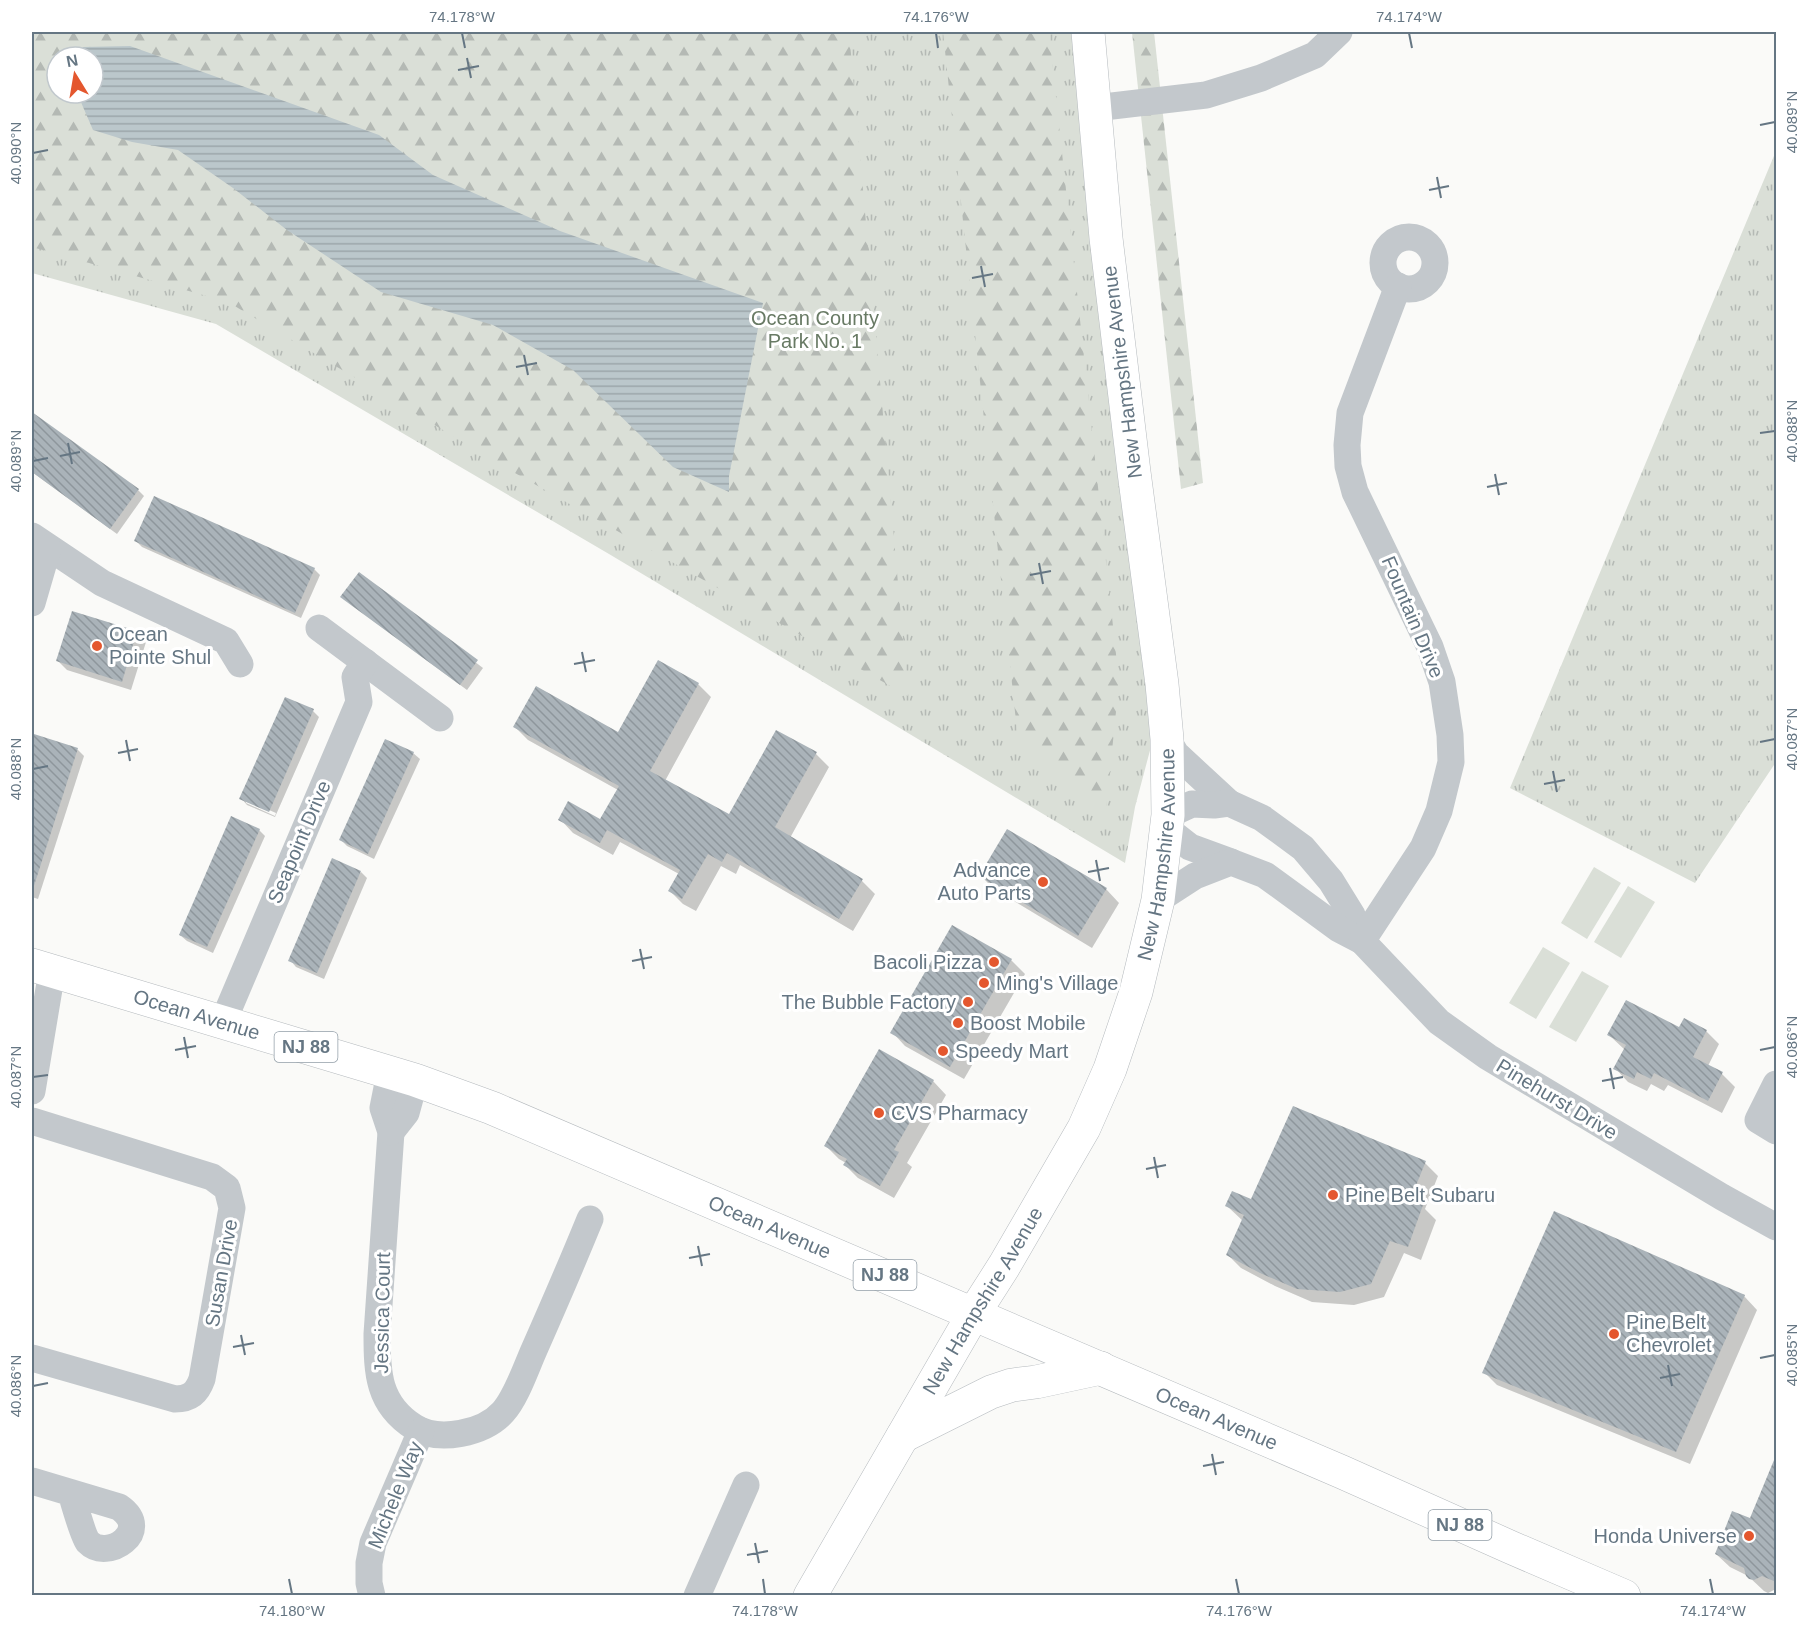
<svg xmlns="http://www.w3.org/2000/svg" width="1808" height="1627" font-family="Helvetica,sans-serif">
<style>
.grass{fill:url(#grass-tufts);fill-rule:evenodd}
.forest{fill:url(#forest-firs);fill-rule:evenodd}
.pitch{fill:#dadfd7}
.water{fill:url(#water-rules)}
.shadow{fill:#0003;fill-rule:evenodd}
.building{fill:url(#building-back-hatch)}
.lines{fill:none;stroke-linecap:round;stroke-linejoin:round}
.major-casing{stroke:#b5babe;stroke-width:34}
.minor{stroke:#c3c8cc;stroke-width:27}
.major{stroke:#fff;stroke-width:33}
.ticks{fill:none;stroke:#657683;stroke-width:2}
.poi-dot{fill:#e4572e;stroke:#fff;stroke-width:2}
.labels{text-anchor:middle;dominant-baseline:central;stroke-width:6;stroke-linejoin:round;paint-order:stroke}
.shield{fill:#fff;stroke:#939fa8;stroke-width:1.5}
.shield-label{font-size:18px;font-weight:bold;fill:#657683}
.park-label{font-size:20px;fill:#687a64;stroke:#fff}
.street-label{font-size:20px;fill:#657683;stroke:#fff}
.poi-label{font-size:20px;fill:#657683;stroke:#fff;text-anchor:start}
.neatline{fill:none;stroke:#657683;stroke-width:2}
.ticks-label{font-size:15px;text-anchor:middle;fill:#657683}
</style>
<defs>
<pattern id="grass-tufts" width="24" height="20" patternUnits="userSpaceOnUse" patternTransform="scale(1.5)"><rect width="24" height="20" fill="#dadfd7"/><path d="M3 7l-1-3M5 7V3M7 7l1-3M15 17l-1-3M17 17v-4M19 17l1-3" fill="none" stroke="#b4b9b4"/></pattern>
<pattern id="forest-firs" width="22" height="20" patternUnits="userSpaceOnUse" patternTransform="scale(1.5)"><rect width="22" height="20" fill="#dadfd7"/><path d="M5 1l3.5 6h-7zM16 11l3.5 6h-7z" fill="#b4b9b4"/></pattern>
<pattern id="water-rules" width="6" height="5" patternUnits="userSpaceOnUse" patternTransform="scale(1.5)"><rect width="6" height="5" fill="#bbc7cb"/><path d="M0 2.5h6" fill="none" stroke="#9ca6aa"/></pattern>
<pattern id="building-back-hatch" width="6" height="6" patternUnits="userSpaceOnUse" patternTransform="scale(1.5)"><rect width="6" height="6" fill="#aab3b9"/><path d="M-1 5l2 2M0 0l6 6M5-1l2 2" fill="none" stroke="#8e969c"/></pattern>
</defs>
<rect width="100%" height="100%" fill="#fafaf8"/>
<!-- grass -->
<g class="grass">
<path d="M 32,32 L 1087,32 L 1153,739 L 1135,807 L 1125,863 L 609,554 L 216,324 L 32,273 ZM 57,57 L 93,57 L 93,93 L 57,93 Z"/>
<polygon points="1776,151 1776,762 1695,883 1510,788"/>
</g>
<!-- forest -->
<g class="forest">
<path d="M 32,32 L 849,32 L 908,696 L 515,473 L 228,302 L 32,247 ZM 57,57 L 93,57 L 93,93 L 57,93 Z"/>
<polygon points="943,32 1049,32 1119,682 1106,810 1018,740"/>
<polygon points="1132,32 1154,32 1203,483 1181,489"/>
</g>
<!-- pitch -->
<g class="pitch">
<polygon points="1594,867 1621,883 1587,939 1561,923"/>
<polygon points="1628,886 1655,902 1621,958 1594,942"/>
<polygon points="1543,947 1570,963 1536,1019 1509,1003"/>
<polygon points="1582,971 1609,986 1576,1042 1549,1027"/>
</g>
<!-- water -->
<polygon class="water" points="130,46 379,135 433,175 560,231 763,303 729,476 729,492 673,467 573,370 493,325 381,292 287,230 233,188 178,150 132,142 93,130 77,93 93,93 93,57 77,57 83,47"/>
<!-- shadow -->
<g class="shadow">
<polygon points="32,414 138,490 144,496 117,534 32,472"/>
<polygon points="136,541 314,569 320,575 301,618 142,547"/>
<polygon points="359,574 483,668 467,690 349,603"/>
<polygon points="73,613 137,633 146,642 131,690 67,670 57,660"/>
<polygon points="698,684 711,697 665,781 729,816 777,732 816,754 829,767 790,838 862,881 875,894 853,931 740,865 736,874 721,866 696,911 683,904 670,891 679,874 620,842 613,855 573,833 560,819 601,821 618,790 528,740 515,727 619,734"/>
<path d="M 313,711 L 319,717 L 275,817 L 247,805 L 241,798 ZM 246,800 L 276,813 L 275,816 L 246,803 Z"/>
<polygon points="35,736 78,750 84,756 38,899 32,897 32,748"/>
<polygon points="413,753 420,759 374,859 347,846 341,840"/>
<polygon points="259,830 265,836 213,953 187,941 180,935"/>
<polygon points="361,872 367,878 324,979 296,967 290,960"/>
<polygon points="981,876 1106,889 1119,903 1092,948 994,889"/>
<polygon points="953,927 1011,960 1025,974 964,1079 905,1046 892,1032"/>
<polygon points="1679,1029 1706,1031 1719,1044 1708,1066 1722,1074 1735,1087 1722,1113 1668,1085 1664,1091 1651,1084 1647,1091 1628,1082 1615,1068 1625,1050 1609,1035"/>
<polygon points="880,1051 933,1081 946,1095 907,1163 912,1167 894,1198 858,1178 845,1165 846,1163 839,1159 826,1146"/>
<polygon points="1425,1163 1438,1176 1425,1209 1436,1220 1421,1260 1404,1253 1384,1297 1354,1305 1312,1302 1275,1286 1241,1268 1228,1255 1243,1221 1227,1206"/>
<polygon points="1744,1296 1757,1310 1690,1464 1497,1385 1484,1372"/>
<polygon points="1775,1462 1776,1462 1776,1589 1768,1593 1764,1591 1748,1576 1730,1567 1716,1554 1751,1520"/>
</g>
<!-- building -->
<g class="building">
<polygon points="32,412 139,489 110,529 32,472"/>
<polygon points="154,496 315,568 295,613 134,541"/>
<polygon points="359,572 478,660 460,685 340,597"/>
<polygon points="72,611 137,631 122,682 56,661"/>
<polygon points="658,660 699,683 650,771 729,814 776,730 817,752 775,827 863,879 839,919 727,853 722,862 708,854 682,899 668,891 680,870 607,830 600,843 558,820 568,801 600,819 619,786 513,727 536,686 618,732"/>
<polygon points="285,697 314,709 269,812 239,799"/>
<polygon points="34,734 78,748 32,892 32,743"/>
<polygon points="385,739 414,752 368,854 339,840"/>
<polygon points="231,816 260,829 207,947 179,935"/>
<polygon points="1007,829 1107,888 1078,936 979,876"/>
<polygon points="332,858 361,871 317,973 288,961"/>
<polygon points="952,925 1012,959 950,1067 890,1033"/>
<polygon points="1626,1000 1679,1027 1684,1018 1707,1030 1693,1057 1723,1072 1708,1101 1654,1073 1651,1079 1637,1072 1634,1079 1613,1069 1626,1045 1607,1035"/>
<polygon points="879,1049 934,1080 894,1150 899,1152 880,1186 843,1165 847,1159 824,1146"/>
<polygon points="1293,1106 1426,1161 1410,1200 1423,1205 1408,1247 1390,1241 1371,1284 1340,1292 1297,1289 1260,1273 1226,1255 1244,1215 1225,1206 1232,1191 1251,1199"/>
<polygon points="1554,1211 1745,1295 1676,1452 1482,1373"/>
<polygon points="1774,1460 1776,1461 1776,1582 1762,1576 1754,1580 1749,1579 1746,1576 1744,1568 1715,1554 1732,1511 1750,1518"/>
</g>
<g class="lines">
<defs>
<g id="major">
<path id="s1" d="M 32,965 L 415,1080 L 492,1108 L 1342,1472 L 1510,1547 L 1624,1596"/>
<polyline points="903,1436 991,1392 1012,1385 1036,1382 1101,1368"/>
<path id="s2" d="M 810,1596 L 974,1313 L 1004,1266 L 1084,1128 L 1110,1069 L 1136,992 L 1158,900 L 1168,815 L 1167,739 L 1162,684 L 1134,472 L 1106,238 L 1088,32"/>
</g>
</defs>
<!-- major casing -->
<use href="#major" class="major-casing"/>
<!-- minor -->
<g class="minor">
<polyline points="1095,108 1206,95 1261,78 1315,55 1339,32"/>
<circle cx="1409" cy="263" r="26"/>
<polyline points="32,536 102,583 226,641 240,664"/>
<polyline points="32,603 48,548"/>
<polyline points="319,628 440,718"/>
<polyline points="1167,739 1176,754 1229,803"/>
<polyline points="1168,815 1192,804 1214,805 1229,803 1262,818 1303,848 1331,881 1352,915 1362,941"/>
<polyline points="1167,829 1190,847 1231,862"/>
<polyline points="1158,900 1195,876 1231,862 1265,875 1339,929 1362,941 1439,1022 1488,1057 1722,1197 1776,1227"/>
<polyline points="1362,941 1423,848 1439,811 1451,762 1450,735 1442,682 1430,647 1355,492 1348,466 1347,445 1350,413 1398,286"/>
<polyline points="223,1022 359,702 355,677 365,662"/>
<path d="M 390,1073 L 383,1108 L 391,1132 L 377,1334 C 377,1373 378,1404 414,1427 C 439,1443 484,1433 503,1412 C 516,1398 526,1368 534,1350 C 553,1307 572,1263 590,1219"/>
<polyline points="1776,1084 1758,1120 1776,1131"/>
<polyline points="32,1091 52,971"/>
<path d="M 32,1121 L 212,1177 L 227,1188 L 232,1208 L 202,1379 C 197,1393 190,1399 175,1399 L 32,1358"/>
<polyline points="391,1132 406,1113 415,1080"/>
<path d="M 32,1481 L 119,1507 C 154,1531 107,1562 88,1542 C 83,1536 74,1503 71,1493"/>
<polyline points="372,1596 369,1583 369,1563 373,1543 421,1431"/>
<polyline points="697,1596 746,1485"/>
</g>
<!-- major -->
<use href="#major" class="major"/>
</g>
<!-- ticks -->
<path class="ticks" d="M 462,33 L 465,48M 936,33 L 938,48M 1409,33 L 1412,48M 467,58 L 471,78M 458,70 L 479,66M 1760,125 L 1775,122M 33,153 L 48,150M 1437,177 L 1441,198M 1429,190 L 1449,186M 981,266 L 985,287M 972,278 L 993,274M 524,355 L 528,375M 516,367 L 537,363M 1760,433 L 1775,431M 68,443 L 72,464M 60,456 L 80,452M 33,461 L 48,458M 1495,474 L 1499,495M 1487,487 L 1507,483M 1039,563 L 1043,584M 1030,575 L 1051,571M 582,652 L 586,672M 574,664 L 595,660M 126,740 L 130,761M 1760,742 L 1775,739M 118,753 L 138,749M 33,769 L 48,766M 1553,771 L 1557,792M 1544,784 L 1565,780M 1096,860 L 1100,881M 1088,872 L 1109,868M 640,949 L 644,969M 632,961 L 652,957M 184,1037 L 188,1058M 175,1050 L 196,1046M 1760,1050 L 1775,1047M 1610,1068 L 1614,1089M 33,1077 L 48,1075M 1602,1081 L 1623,1077M 1154,1157 L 1158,1178M 1146,1169 L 1166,1165M 698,1246 L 702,1266M 689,1258 L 710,1254M 241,1335 L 245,1355M 233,1347 L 254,1343M 1760,1358 L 1775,1355M 1668,1365 L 1672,1386M 1660,1378 L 1680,1374M 33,1386 L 48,1383M 1212,1454 L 1216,1475M 1203,1466 L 1224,1462M 755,1543 L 759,1563M 747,1555 L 768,1551M 289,1579 L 292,1594M 763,1579 L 765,1594M 1236,1579 L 1239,1594M 1710,1579 L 1713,1594"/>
<!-- markers -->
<g class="poi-dot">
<circle cx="97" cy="646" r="6"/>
<circle cx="1043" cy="882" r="6"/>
<circle cx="994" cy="962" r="6"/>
<circle cx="984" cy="983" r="6"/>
<circle cx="968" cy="1002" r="6"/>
<circle cx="958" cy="1023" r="6"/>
<circle cx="943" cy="1051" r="6"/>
<circle cx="879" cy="1113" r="6"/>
<circle cx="1333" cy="1195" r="6"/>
<circle cx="1614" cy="1334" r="6"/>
<circle cx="1749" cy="1536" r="6"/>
</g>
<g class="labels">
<!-- shield labels -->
<g class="shield">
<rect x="274.5" y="1032" width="63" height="30" rx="4.5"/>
<rect x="853.5" y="1260" width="63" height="30" rx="4.5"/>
<rect x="1428.5" y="1510" width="63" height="30" rx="4.5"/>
</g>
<g class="shield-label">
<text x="306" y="1047">NJ 88</text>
<text x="885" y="1275">NJ 88</text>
<text x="1460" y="1525">NJ 88</text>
</g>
<!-- park labels -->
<g class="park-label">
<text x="815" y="318">Ocean County<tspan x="815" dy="23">Park No. 1</tspan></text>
</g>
<!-- street labels -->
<g class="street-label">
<text transform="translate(1122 372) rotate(-97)">New Hampshire Avenue</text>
<text transform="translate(1413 617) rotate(67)">Fountain Drive</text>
<text transform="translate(299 842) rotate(-67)">Seapoint Drive</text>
<text stroke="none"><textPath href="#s2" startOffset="828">New Hampshire Avenue</textPath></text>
<text stroke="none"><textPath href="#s1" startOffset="172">Ocean Avenue</textPath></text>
<text transform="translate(1557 1099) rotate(31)">Pinehurst Drive</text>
<text stroke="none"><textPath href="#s1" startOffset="784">Ocean Avenue</textPath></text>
<text transform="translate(221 1273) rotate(-80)">Susan Drive</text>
<text stroke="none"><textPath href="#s2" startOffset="342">New Hampshire Avenue</textPath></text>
<text transform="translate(382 1313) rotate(-89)">Jessica Court</text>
<text stroke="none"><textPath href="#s1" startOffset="1270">Ocean Avenue</textPath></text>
<text transform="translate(395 1495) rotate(-68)">Michele Way</text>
</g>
<!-- poi labels -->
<g class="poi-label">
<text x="109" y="634">Ocean<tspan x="109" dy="23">Pointe Shul</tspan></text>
<text x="1031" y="870" text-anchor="end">Advance<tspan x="1031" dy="23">Auto Parts</tspan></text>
<text x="982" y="962" text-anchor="end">Bacoli Pizza</text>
<text x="996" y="983">Ming's Village</text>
<text x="956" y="1002" text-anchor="end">The Bubble Factory</text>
<text x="970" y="1023">Boost Mobile</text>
<text x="955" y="1051">Speedy Mart</text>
<text x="891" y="1113">CVS Pharmacy</text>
<text x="1345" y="1195">Pine Belt Subaru</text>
<text x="1626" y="1322">Pine Belt<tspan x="1626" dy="23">Chevrolet</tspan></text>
<text x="1737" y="1536" text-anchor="end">Honda Universe</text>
</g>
</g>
<!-- border -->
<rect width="1808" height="1627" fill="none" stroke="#ffffff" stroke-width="66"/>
<!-- north arrow -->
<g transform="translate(75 75) rotate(349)"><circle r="28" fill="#ffffff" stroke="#c1c8cd" stroke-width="1.5"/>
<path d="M0-4.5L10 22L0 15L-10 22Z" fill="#e4572e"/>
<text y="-9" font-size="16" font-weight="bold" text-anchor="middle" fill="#657683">N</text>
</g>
<rect x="33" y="33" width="1742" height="1561" class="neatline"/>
<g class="ticks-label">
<text x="462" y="22">74.178°W</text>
<text x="936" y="22">74.176°W</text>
<text x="1409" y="22">74.174°W</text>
<text transform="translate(1792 122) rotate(-90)" y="5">40.089°N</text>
<text transform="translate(16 153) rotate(-90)" y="5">40.090°N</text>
<text transform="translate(1792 431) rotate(-90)" y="5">40.088°N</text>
<text transform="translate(16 461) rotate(-90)" y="5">40.089°N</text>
<text transform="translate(1792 739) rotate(-90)" y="5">40.087°N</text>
<text transform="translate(16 769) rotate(-90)" y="5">40.088°N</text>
<text transform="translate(1792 1047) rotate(-90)" y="5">40.086°N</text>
<text transform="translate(16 1077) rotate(-90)" y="5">40.087°N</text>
<text transform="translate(1792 1355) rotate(-90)" y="5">40.085°N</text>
<text transform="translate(16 1386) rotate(-90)" y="5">40.086°N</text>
<text x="292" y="1616">74.180°W</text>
<text x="765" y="1616">74.178°W</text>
<text x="1239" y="1616">74.176°W</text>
<text x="1713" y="1616">74.174°W</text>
</g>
</svg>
